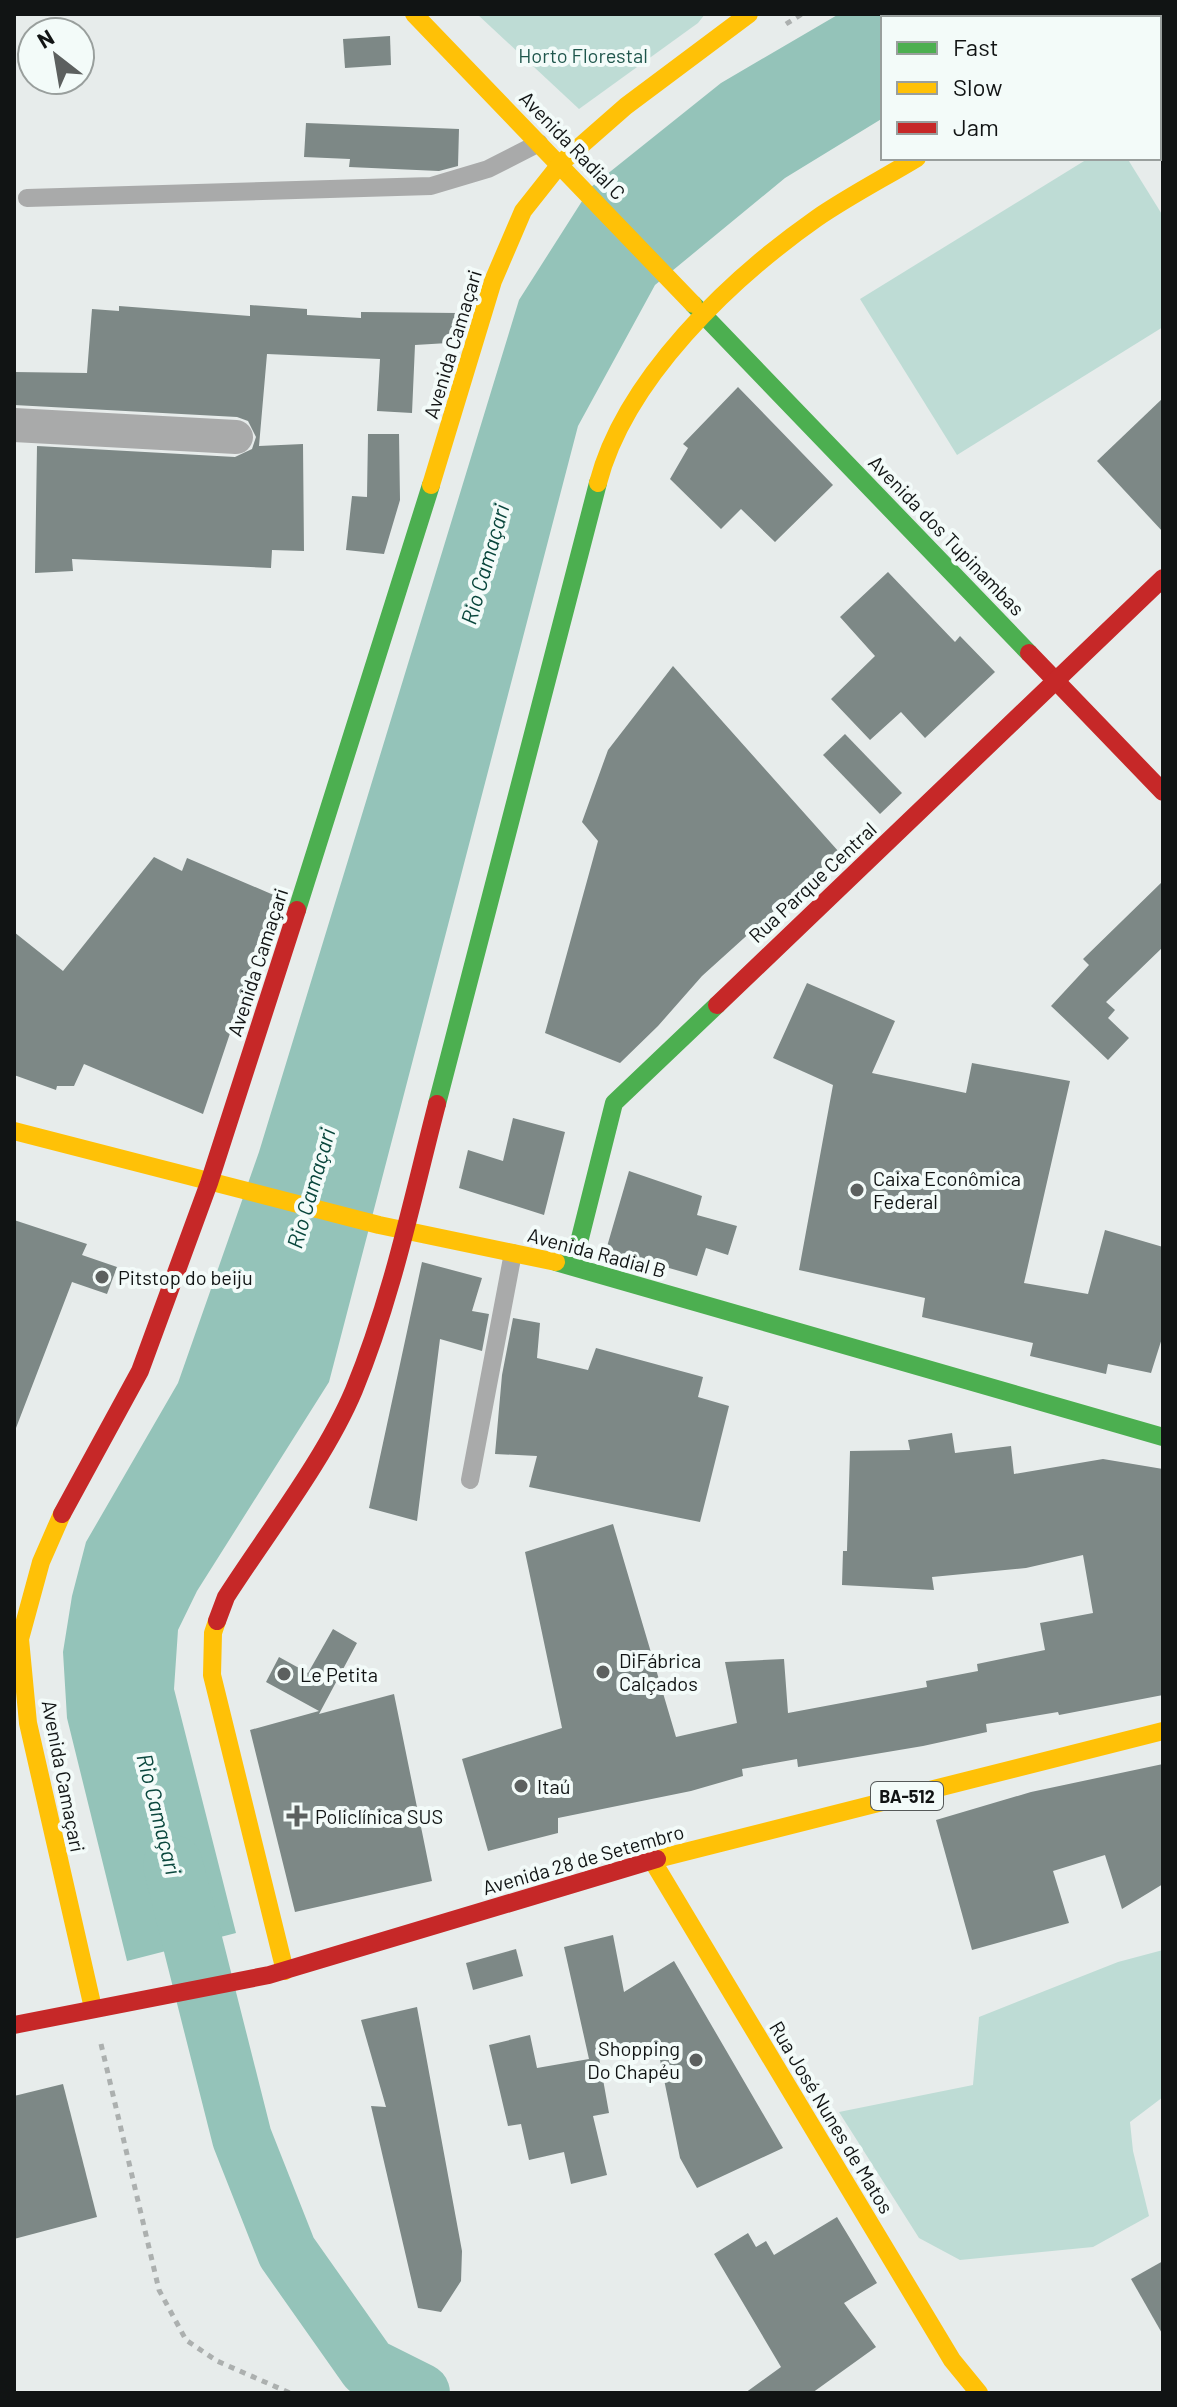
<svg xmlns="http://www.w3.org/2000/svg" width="1177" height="2407" font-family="Barlow,sans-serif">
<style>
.green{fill:#bedcd5}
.water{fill:#94c3b9}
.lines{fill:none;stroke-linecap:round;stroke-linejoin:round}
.river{stroke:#94c3b9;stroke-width:60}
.building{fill:#7d8886}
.path{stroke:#acb0af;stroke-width:5;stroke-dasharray:6 6;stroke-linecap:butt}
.lane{stroke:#a9aaaa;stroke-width:18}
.street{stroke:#a9aaaa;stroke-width:34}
.fast{stroke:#4caf50;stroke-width:18}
.slow{stroke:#ffc107;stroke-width:18}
.jam{stroke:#c62828;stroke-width:18}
.poi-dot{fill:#5c605f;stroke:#f3fbf9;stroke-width:3}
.labels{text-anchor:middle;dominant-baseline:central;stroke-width:8;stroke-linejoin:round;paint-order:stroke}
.shield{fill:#f3fbf9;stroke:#555959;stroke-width:2}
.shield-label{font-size:18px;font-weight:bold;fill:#111414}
.park-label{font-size:20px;fill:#1f564c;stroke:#f3fbf9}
.street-label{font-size:20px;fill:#111414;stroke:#f3fbf9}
.poi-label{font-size:20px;fill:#111414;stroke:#f3fbf9;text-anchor:start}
.water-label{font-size:22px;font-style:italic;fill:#09463c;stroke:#f3fbf9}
</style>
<rect width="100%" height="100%" fill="#e7eceb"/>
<!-- green -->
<g class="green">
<polygon points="477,14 705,14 698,23 579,109"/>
<polygon points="1089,158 1127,158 1163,216 1163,327 957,455 860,299"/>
<polygon points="1163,1950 1163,2097 1130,2122 1133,2151 1149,2216 1093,2247 960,2260 919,2238 839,2112 973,2085 979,2017 1118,1962"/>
</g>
<!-- water -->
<polygon class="water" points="839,14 1130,14 1120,18 883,18 883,118 785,178 655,285 578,426 329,1382 197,1591 178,1630 174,1689 236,1933 127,1961 67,1718 63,1652 72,1596 86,1542 178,1383 259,1152 519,300 591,187 721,83"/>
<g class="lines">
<!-- river -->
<polyline class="river" points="173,1865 242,2138 287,2252 368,2367 420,2393"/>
</g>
<!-- building -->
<g class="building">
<polygon points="390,36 391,65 345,68 343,39"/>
<polygon points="306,123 459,129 458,166 439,171 349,167 350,159 304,157"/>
<polygon points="250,305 307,309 307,315 361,318 361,312 457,313 448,343 415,345 412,413 377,411 380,359 267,354 259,446 303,444 304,551 272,550 271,568 72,559 73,571 35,573 37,446 235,457 252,449 256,437 248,421 237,417 14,405 14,372 87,373 92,309 119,311 119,306 250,316"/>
<polygon points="738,387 833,485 775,542 741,509 721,529 670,479 688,448 683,444"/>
<polygon points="1163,398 1163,532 1097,461"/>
<polygon points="368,434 399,434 400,500 384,554 346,550 352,496 367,497"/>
<polygon points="888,572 955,642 960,636 995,672 925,738 901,712 870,740 831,699 875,656 840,617"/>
<polygon points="673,666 839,852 702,976 658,1026 620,1063 545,1033 598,841 582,822 608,750"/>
<polygon points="845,734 902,793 880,814 823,755"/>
<polygon points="154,857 182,871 187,858 276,896 203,1114 84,1064 74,1086 57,1086 56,1090 14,1075 14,932 63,971"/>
<polygon points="1163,881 1163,947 1106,1002 1115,1010 1108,1018 1129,1038 1108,1060 1051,1006 1089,965 1083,959"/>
<polygon points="807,983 895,1021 872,1073 966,1093 972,1063 1070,1081 1024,1283 1088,1294 1105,1230 1163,1247 1163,1335 1151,1373 1108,1364 1106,1374 1030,1356 1033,1343 922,1317 925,1298 799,1270 833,1085 773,1058"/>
<polygon points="513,1118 565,1132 544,1215 459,1188 468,1150 503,1161"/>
<polygon points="629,1171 702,1196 697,1215 737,1226 728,1255 706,1248 697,1276 606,1250"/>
<polygon points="14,1220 87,1244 82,1255 117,1267 107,1294 72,1282 16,1428"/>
<polygon points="422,1262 482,1278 472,1311 489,1314 482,1351 440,1339 417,1521 369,1508"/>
<polygon points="513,1318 540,1323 537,1358 588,1370 596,1348 703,1377 698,1397 729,1406 700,1522 529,1487 537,1456 495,1454 502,1375"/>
<polygon points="952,1433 955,1453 1011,1446 1014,1474 1103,1459 1163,1469 1163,1695 1059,1715 1058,1712 986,1724 987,1732 923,1746 798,1767 797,1759 742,1769 743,1776 691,1791 558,1818 558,1833 488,1851 462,1759 562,1728 525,1552 613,1524 676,1737 737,1723 725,1662 784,1659 788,1713 927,1687 926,1681 978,1671 977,1664 1045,1650 1040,1623 1093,1613 1083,1555 1026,1568 932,1577 934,1590 842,1585 843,1551 847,1551 850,1451 910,1450 908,1440"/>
<polygon points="333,1629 357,1643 319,1714 394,1694 432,1881 295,1912 250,1730 319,1711 266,1682 279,1657 308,1673"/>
<polygon points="1163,1764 1163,1884 1122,1909 1105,1855 1053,1871 1069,1923 972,1950 936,1820 1031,1792"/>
<polygon points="613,1935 624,1992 674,1961 783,2148 697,2188 680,2158 657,2045 599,2057 609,2113 593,2116 607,2175 571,2184 564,2152 529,2160 521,2124 508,2126 489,2045 530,2035 537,2068 589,2059 564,1947"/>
<polygon points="516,1949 523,1976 473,1990 466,1963"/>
<polygon points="417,2007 462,2251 461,2281 441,2312 418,2308 371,2106 386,2107 361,2020"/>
<polygon points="63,2084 97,2217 14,2239 14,2096"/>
<polygon points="837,2217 877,2283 844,2303 876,2347 812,2393 745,2393 781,2367 714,2254 748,2233 756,2247 766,2241 774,2255"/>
<polygon points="1163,2261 1163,2335 1131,2279"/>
</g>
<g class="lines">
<!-- path -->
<g class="path">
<polyline points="786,24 802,14"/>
<polyline points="101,2044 159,2290 186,2340 217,2361 290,2393"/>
</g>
<!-- lane -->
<g class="lane">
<polyline points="27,198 431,186 488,169 539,143"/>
<polyline points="470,1480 513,1253"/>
</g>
<!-- street -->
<polyline class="street" points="14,425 236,437"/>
<!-- fast -->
<g class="fast">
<polyline points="1159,53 1163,52"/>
<polyline points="693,304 1029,653"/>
<polyline points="297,910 431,485"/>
<polyline points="437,1104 598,483"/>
<polyline points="556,1262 1163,1437"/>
<polyline points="573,1266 614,1103 717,1005"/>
</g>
<!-- slow -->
<g class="slow">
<polyline points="414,14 693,304"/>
<path d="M 598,483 C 625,379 730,279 817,218 C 849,196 884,178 917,158"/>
<polyline points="431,485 493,281 523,211 561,163 626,106 749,14"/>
<polyline points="14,1131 379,1225 556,1262"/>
<polyline points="62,1514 41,1562 20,1639 28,1723 93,2008"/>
<polyline points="217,1621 213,1633 212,1675 285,1971"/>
<polyline points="657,1859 1163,1731"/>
<polyline points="652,1860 952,2360 979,2393"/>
</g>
<!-- jam -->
<g class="jam">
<polyline points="1029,653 1163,792"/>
<polyline points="717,1005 1163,578"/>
<polyline points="62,1514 140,1371 209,1183 297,910"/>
<path d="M 217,1621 L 226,1597 C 267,1533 325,1459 354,1390 C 392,1298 412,1200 437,1104"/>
<polyline points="14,2025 269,1975 657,1859"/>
</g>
</g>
<!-- markers -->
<g class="poi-dot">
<circle cx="857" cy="1190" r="8"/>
<circle cx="102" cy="1277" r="8"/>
<circle cx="603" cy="1672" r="8"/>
<circle cx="284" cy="1674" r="8"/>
<circle cx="521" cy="1786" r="8"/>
<path d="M293 1804h8v8h8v8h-8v8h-8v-8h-8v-8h8z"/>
<circle cx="696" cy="2060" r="8"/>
</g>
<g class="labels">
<!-- shield labels -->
<rect class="shield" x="871" y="1782" width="72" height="28" rx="6"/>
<g class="shield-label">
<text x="907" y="1796">BA-512</text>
</g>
<!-- park labels -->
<g class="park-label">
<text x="583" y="55">Horto Florestal</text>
</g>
<!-- street labels -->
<g class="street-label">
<text transform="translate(573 145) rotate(46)">Avenida Radial C</text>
<text transform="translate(452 344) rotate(-73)">Avenida Camaçari</text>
<text transform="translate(947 535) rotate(46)">Avenida dos Tupinambas</text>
<text transform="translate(812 882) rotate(-43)">Rua Parque Central</text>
<text transform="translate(257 962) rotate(-72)">Avenida Camaçari</text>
<text transform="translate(597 1252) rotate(15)">Avenida Radial B</text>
<text transform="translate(64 1776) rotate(79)">Avenida Camaçari</text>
<text transform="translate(583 1859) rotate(-16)">Avenida 28 de Setembro</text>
<text transform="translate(832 2117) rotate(59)">Rua José Nunes de Matos</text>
</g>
<!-- poi labels -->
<g class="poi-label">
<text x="873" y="1178">Caixa Econômica<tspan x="873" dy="23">Federal</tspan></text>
<text x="118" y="1277">Pitstop do beiju</text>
<text x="619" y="1660">DiFábrica<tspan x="619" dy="23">Calçados</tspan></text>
<text x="300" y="1674">Le Petita</text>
<text x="537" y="1786">Itaú</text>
<text x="315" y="1816">Policlínica SUS</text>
<text x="680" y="2048" text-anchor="end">Shopping<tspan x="680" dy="23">Do Chapéu</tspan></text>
</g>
<!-- water labels -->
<g class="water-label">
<text transform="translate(484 564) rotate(-74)">Rio Camaçari</text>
<text transform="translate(310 1188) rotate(-74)">Rio Camaçari</text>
<text transform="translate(160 1814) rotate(76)">Rio Camaçari</text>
</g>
</g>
<!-- border -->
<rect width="1177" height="2407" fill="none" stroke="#111414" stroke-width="32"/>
<!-- legend -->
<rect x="881" y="16" width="280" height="144" fill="#f3fbf9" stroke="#999f9d" stroke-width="2"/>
<rect x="897" y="42" width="40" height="12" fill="#4caf50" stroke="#999f9d" stroke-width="2"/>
<text x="953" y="56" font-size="24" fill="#111414">Fast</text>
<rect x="897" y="82" width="40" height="12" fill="#ffc107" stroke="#999f9d" stroke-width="2"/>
<text x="953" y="96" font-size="24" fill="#111414">Slow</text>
<rect x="897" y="122" width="40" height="12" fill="#c62828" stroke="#999f9d" stroke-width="2"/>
<text x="953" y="136" font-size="24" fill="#111414">Jam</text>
<!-- north arrow -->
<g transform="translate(56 56) rotate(329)"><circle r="38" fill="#f3fbf9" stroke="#999f9d" stroke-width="2"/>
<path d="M0-6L14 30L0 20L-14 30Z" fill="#5c605f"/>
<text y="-12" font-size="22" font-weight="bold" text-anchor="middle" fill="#111414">N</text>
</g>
</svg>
